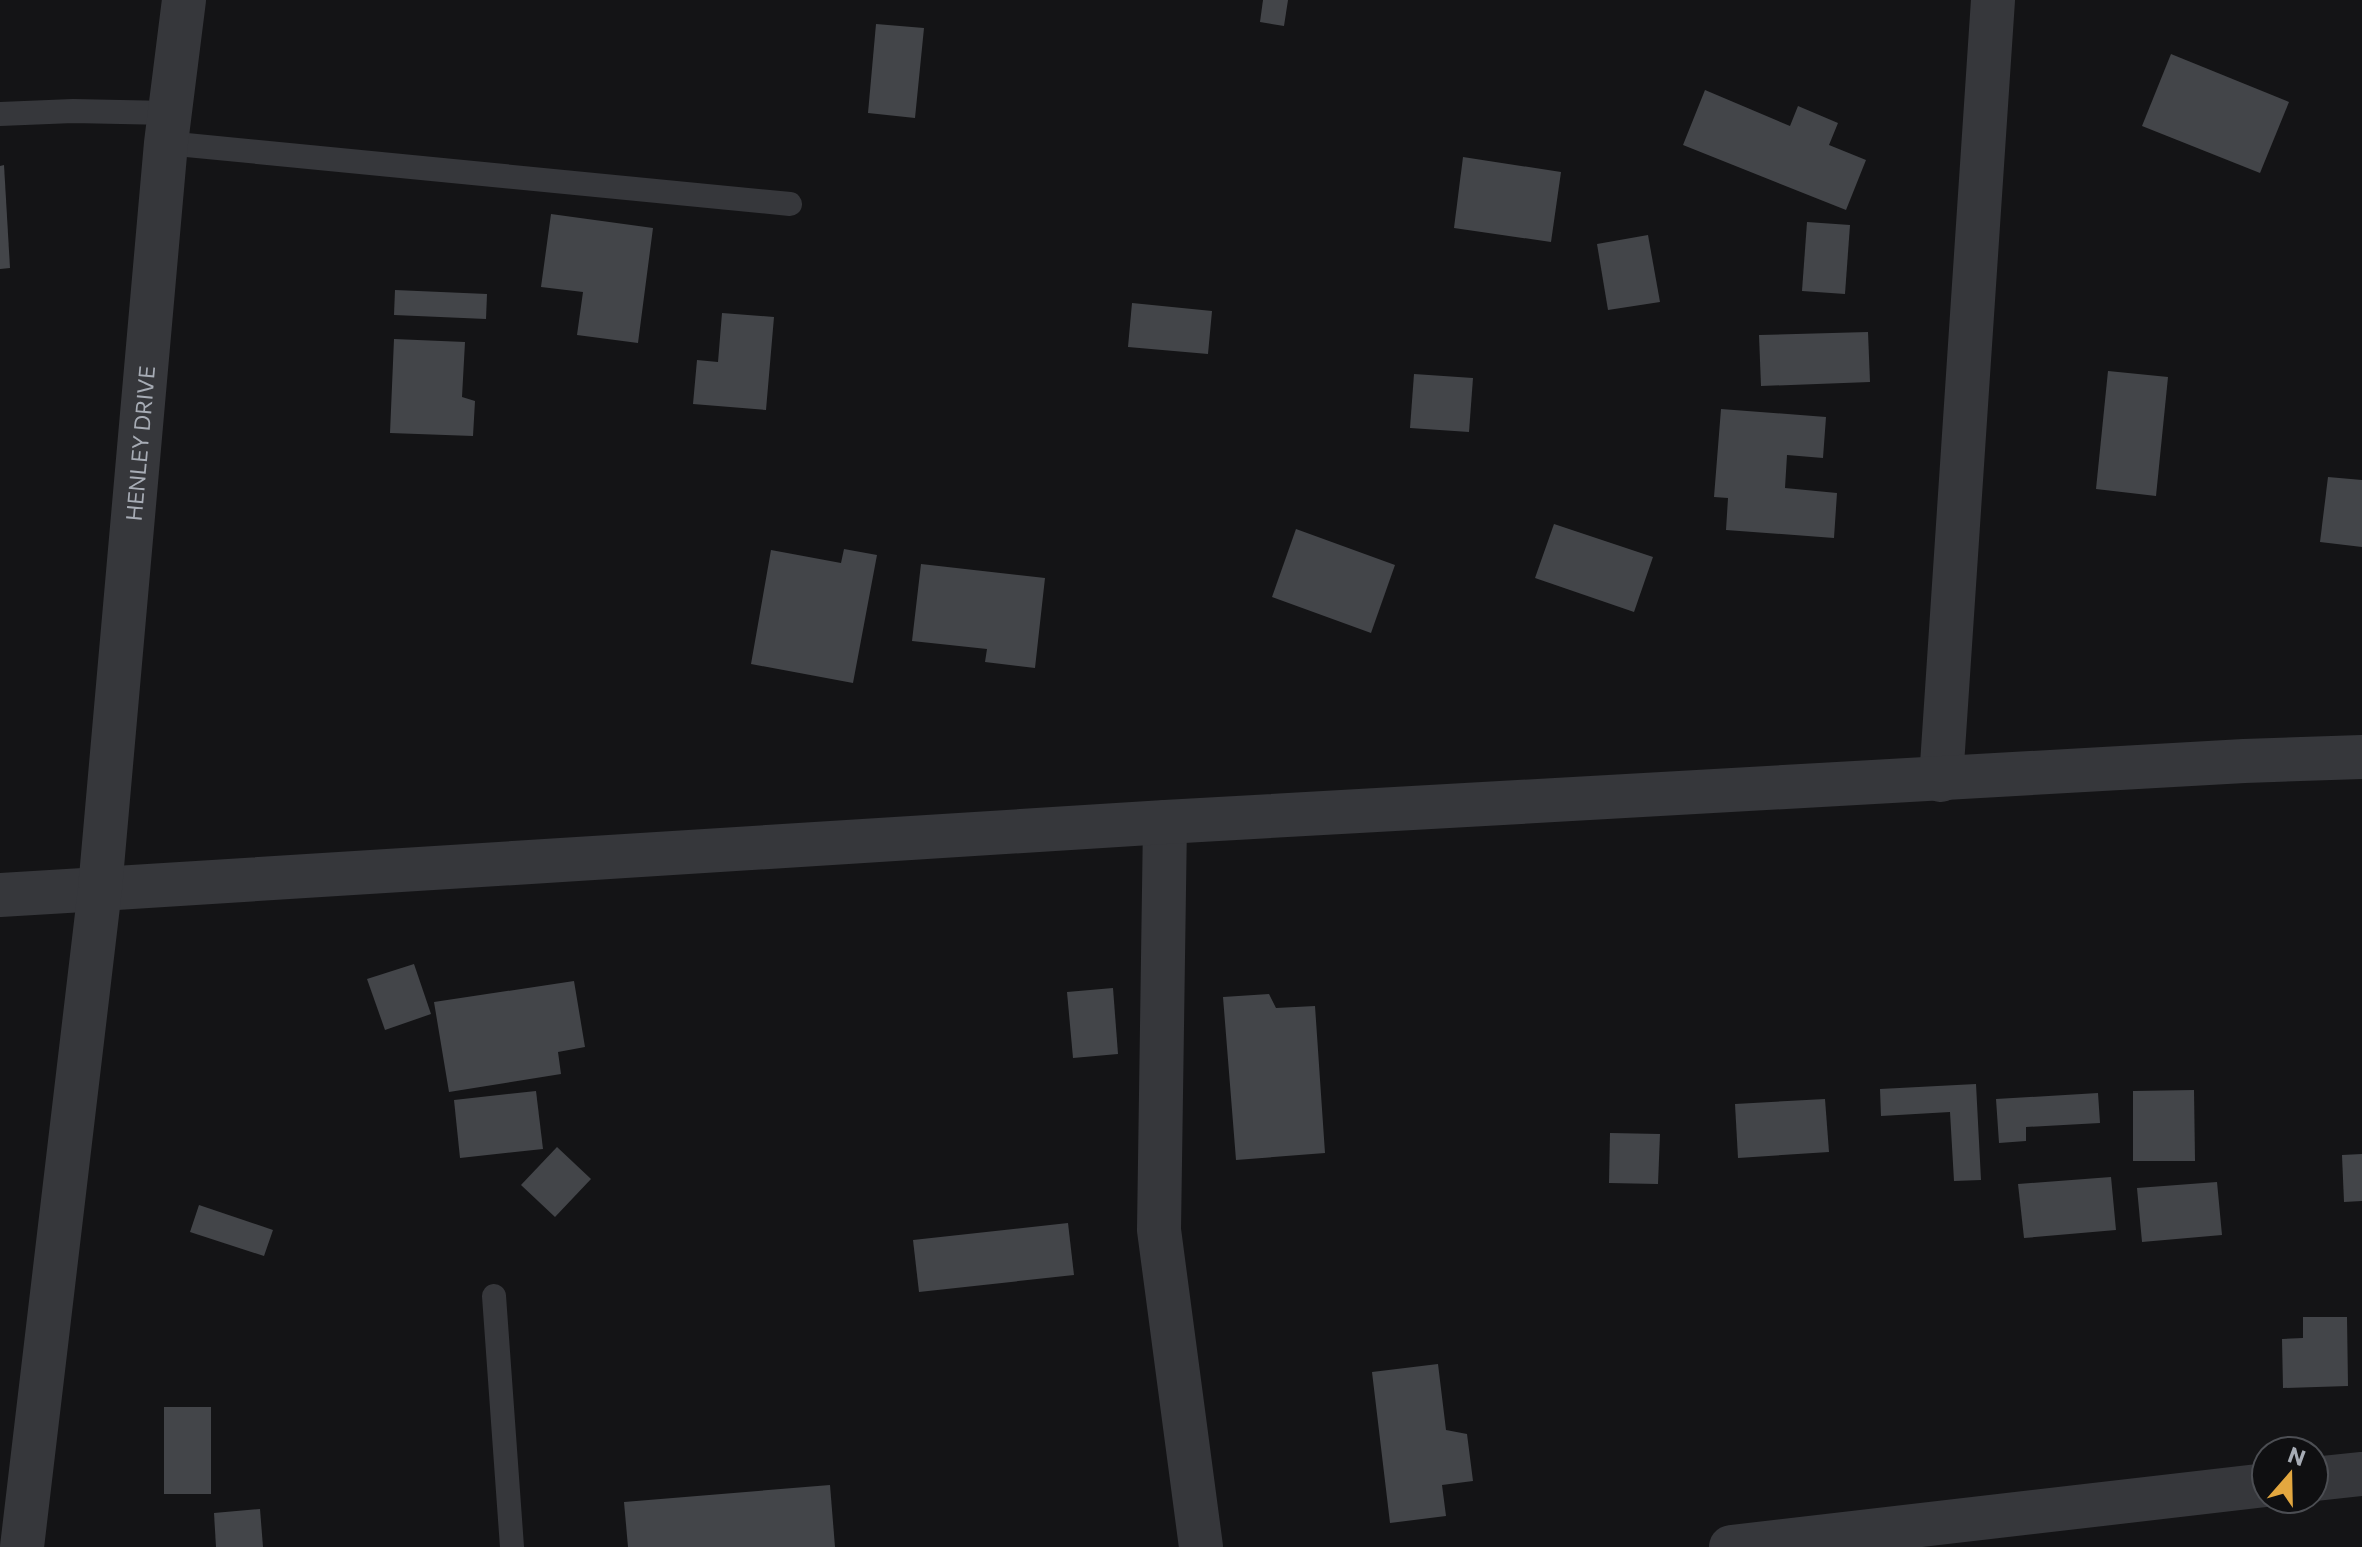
<svg xmlns="http://www.w3.org/2000/svg" width="2362" height="1547" font-family="Commissioner,sans-serif">
<style>
.building{fill:#434549}
.lines{fill:none;stroke-linecap:round;stroke-linejoin:round}
.service{stroke:#36373b;stroke-width:24}
.minor{stroke:#36373b;stroke-width:44}
.tertiary{stroke:#36373b;stroke-width:44}
.labels{text-anchor:middle;dominant-baseline:central;stroke-width:8;stroke-linejoin:round;paint-order:stroke}
.street-label{font-size:22px;fill:#a7acb5;stroke:#0f0f11}
</style>
<rect width="100%" height="100%" fill="#141416"/>
<!-- building -->
<g class="building">
<polygon points="1263,0 1288,0 1284,26 1260,22"/>
<polygon points="876,24 924,28 915,118 868,113"/>
<polygon points="2171,54 2289,102 2260,173 2142,126"/>
<polygon points="1705,90 1790,126 1798,106 1838,123 1829,145 1866,160 1846,210 1683,145"/>
<polygon points="1463,157 1561,172 1551,242 1454,228"/>
<polygon points="4,165 10,268 0,269 0,166"/>
<polygon points="551,214 653,228 638,343 577,335 583,292 541,287"/>
<polygon points="1807,222 1850,225 1845,294 1802,291"/>
<polygon points="1648,235 1660,302 1608,310 1597,244"/>
<polygon points="395,290 487,294 486,319 394,315"/>
<polygon points="1132,303 1212,311 1208,354 1128,347"/>
<polygon points="722,313 774,317 766,410 693,404 697,360 718,362"/>
<polygon points="1868,332 1870,382 1761,386 1759,335"/>
<polygon points="394,339 465,342 462,397 475,401 473,436 390,433"/>
<polygon points="2108,371 2168,377 2156,496 2096,489"/>
<polygon points="1414,374 1473,378 1469,432 1410,428"/>
<polygon points="1721,409 1826,417 1823,458 1787,455 1785,488 1837,493 1834,538 1726,530 1728,498 1714,497"/>
<polygon points="2328,477 2362,480 2362,547 2320,542"/>
<polygon points="1554,524 1653,557 1634,612 1535,578"/>
<polygon points="1296,529 1395,565 1371,633 1272,597"/>
<polygon points="844,549 877,555 853,683 751,664 771,550 841,563"/>
<polygon points="921,564 1045,578 1035,668 985,662 987,649 912,641"/>
<polygon points="414,964 431,1014 385,1030 367,979"/>
<polygon points="574,981 585,1047 558,1052 561,1074 449,1092 434,1002"/>
<polygon points="1113,988 1118,1054 1073,1058 1067,992"/>
<polygon points="1269,994 1276,1008 1315,1006 1325,1153 1236,1160 1223,997"/>
<polygon points="1976,1084 1981,1180 1954,1181 1950,1112 1881,1116 1880,1089"/>
<polygon points="2194,1090 2195,1161 2133,1161 2133,1091"/>
<polygon points="536,1091 543,1149 460,1158 454,1100"/>
<polygon points="2098,1093 2100,1123 2026,1127 2026,1141 1999,1143 1996,1099"/>
<polygon points="1825,1099 1829,1152 1738,1158 1735,1104"/>
<polygon points="1610,1133 1660,1134 1658,1184 1609,1183"/>
<polygon points="557,1147 591,1179 555,1217 521,1185"/>
<polygon points="2362,1154 2362,1201 2344,1202 2342,1155"/>
<polygon points="2111,1177 2116,1230 2024,1238 2018,1184"/>
<polygon points="2217,1182 2222,1235 2142,1242 2137,1188"/>
<polygon points="199,1205 273,1230 264,1256 190,1232"/>
<polygon points="1068,1223 1074,1275 919,1292 913,1240"/>
<polygon points="2303,1317 2347,1317 2348,1386 2283,1388 2282,1339 2303,1338"/>
<polygon points="1438,1364 1446,1430 1467,1434 1473,1481 1442,1485 1446,1516 1390,1523 1372,1372"/>
<rect x="164" y="1407" width="47" height="87"/>
<polygon points="830,1485 835,1547 628,1547 624,1502"/>
<polygon points="260,1509 263,1547 216,1547 214,1513"/>
</g>
<g class="lines">
<!-- service -->
<g class="service">
<polyline points="0,114 73,111 169,113"/>
<polyline points="166,143 790,204"/>
<polyline points="494,1296 512,1547"/>
</g>
<!-- minor -->
<g class="minor">
<polyline points="1941,780 1993,0"/>
<polyline points="1165,822 1159,1230 1201,1547"/>
<polyline points="0,895 100,889"/>
<polyline points="2314,1479 2362,1474"/>
<polyline points="1731,1547 2266,1485"/>
</g>
<!-- tertiary -->
<g class="tertiary">
<polyline points="100,889 1165,822 2244,761 2362,757"/>
<path id="s1" d="M 22,1547 L 100,889 L 166,143 L 184,0"/>
</g>
</g>
<g class="labels">
<!-- street labels -->
<g class="street-label">
<text stroke="none"><textPath href="#s1" startOffset="1110">HENLEY DRIVE</textPath></text>
</g>
</g>
<!-- north arrow -->
<g transform="translate(2290 1475) rotate(20)"><circle r="38" fill="#0f0f11" stroke="#4c4e53" stroke-width="2"/>
<path d="M0-6L14 30L0 20L-14 30Z" fill="#e3a73f"/>
<text y="-12" font-size="22" font-weight="bold" text-anchor="middle" fill="#a7acb5">N</text>
</g>
</svg>
